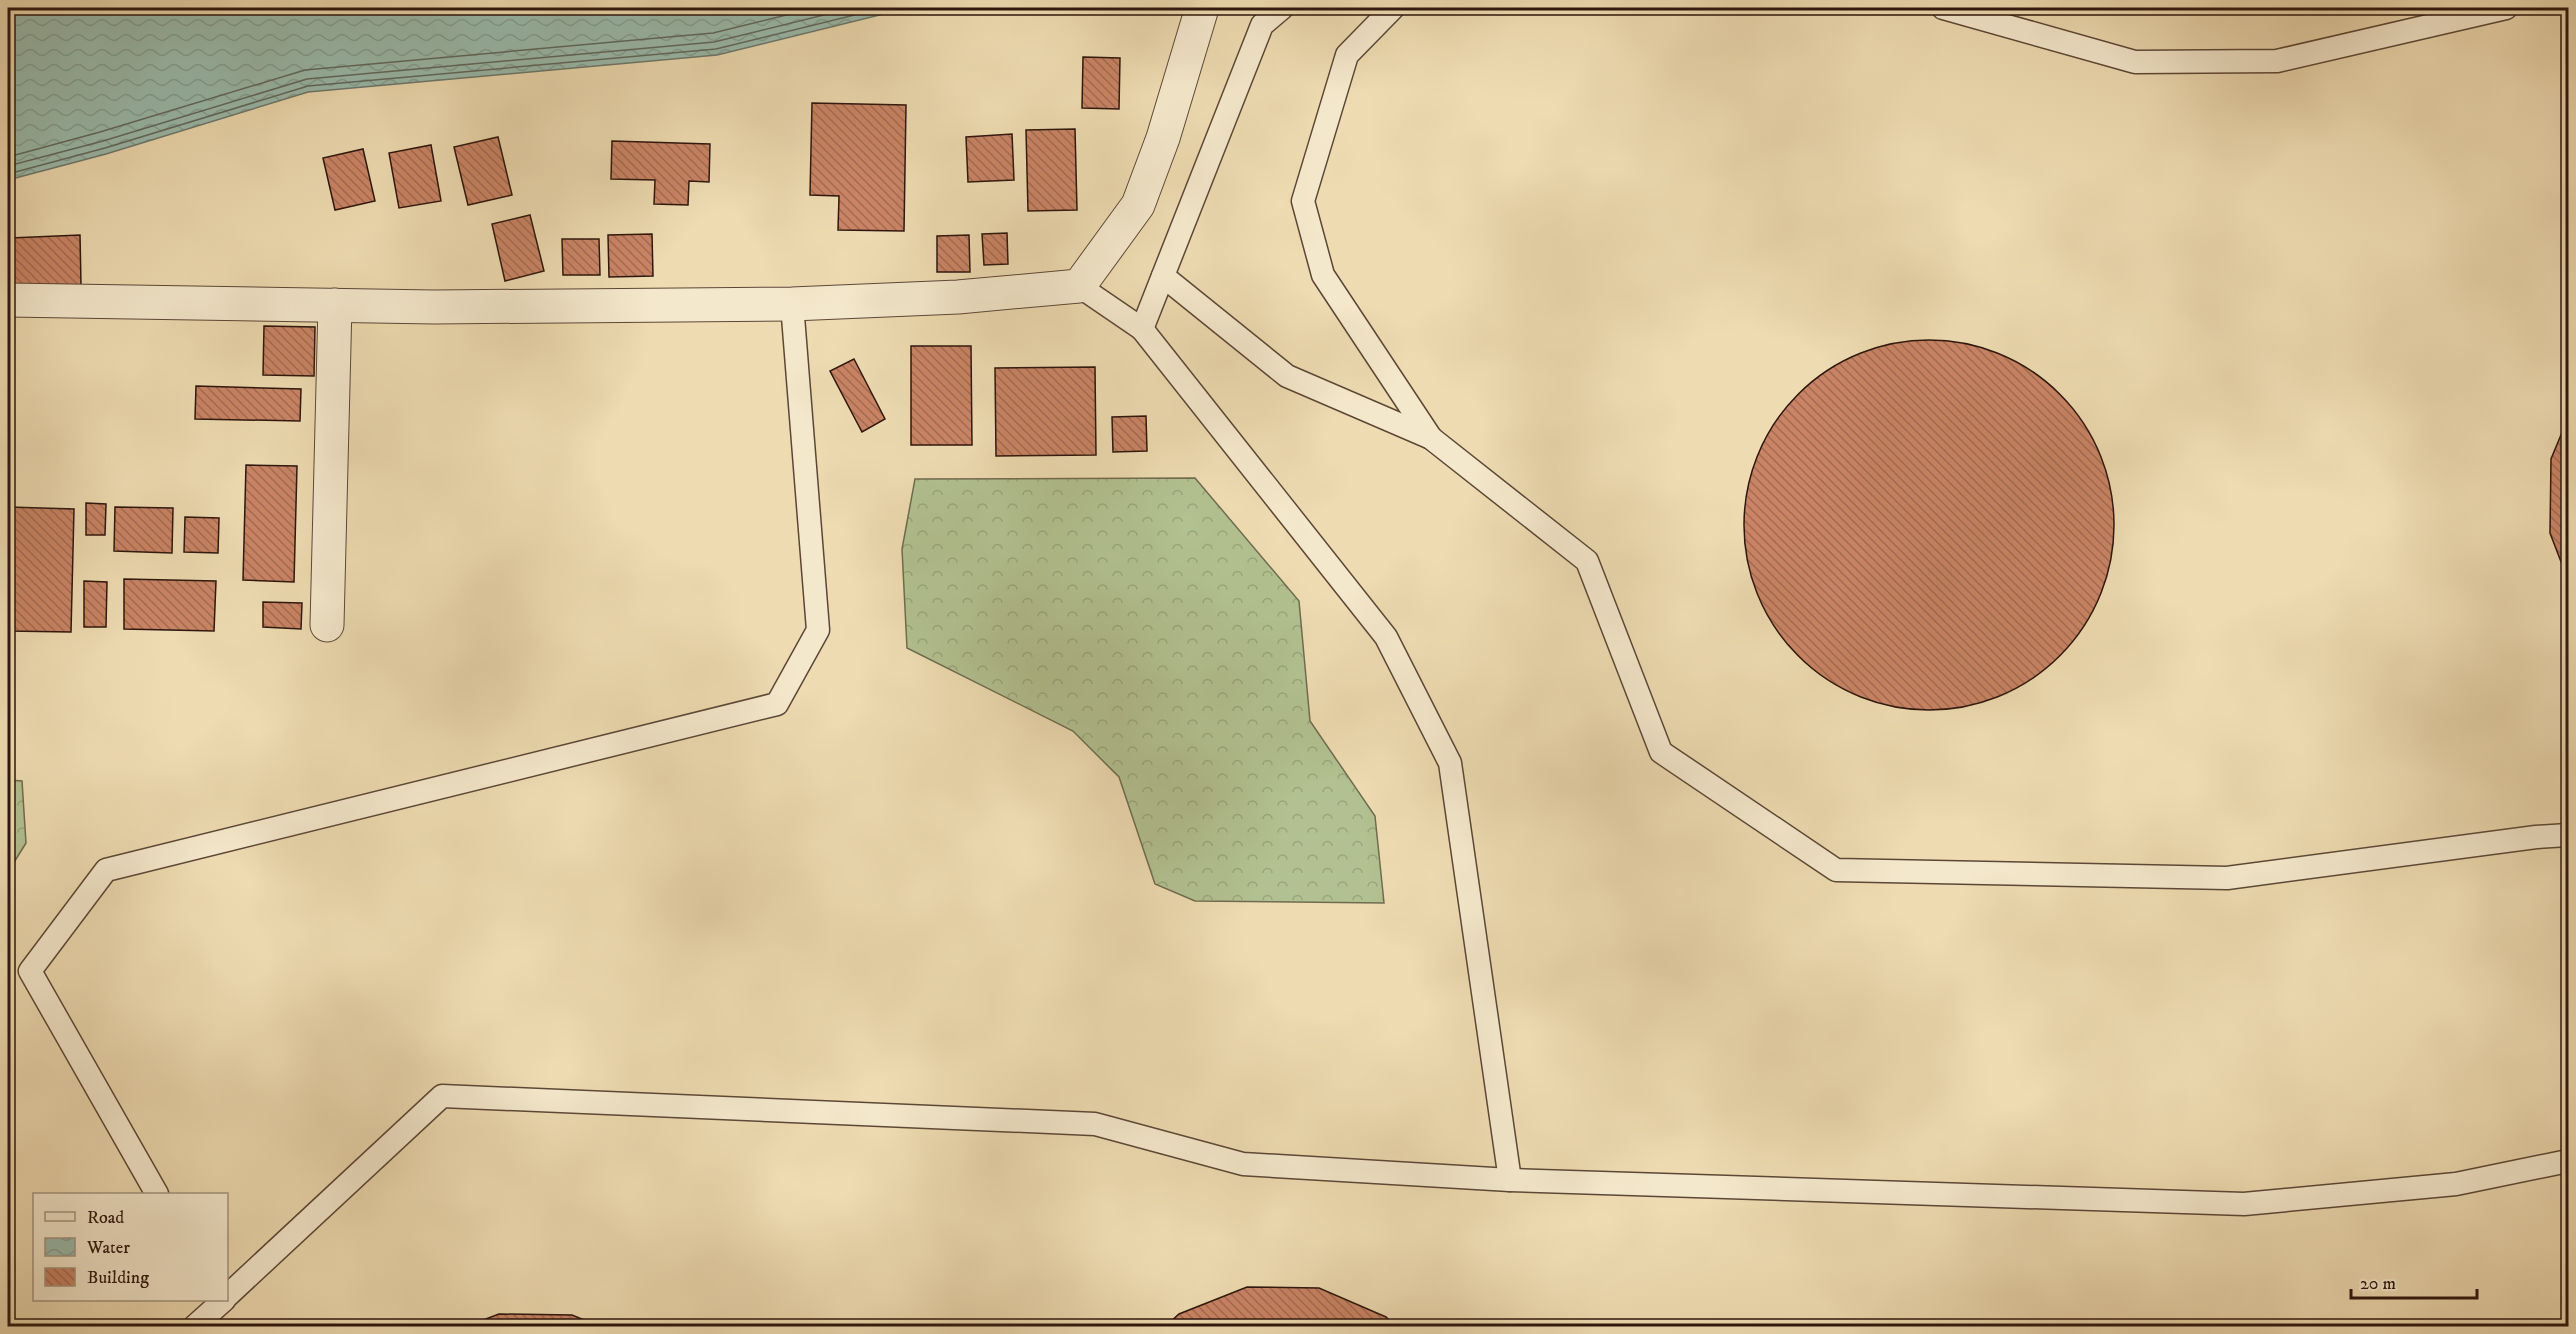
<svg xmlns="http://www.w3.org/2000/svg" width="2576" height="1334" font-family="'IM FELL DW Pica',serif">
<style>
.forest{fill:url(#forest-crowns);stroke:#6f6c50;stroke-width:1.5}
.water{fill:url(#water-waves);stroke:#6d796d;stroke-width:1.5}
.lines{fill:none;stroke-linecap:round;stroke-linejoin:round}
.shore{stroke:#62685e;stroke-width:1.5}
.building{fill:url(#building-back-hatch);stroke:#2c160e;stroke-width:1.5}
.service-casing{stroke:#5c4737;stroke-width:25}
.minor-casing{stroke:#5c4737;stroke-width:35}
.service{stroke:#f4e8cc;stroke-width:22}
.minor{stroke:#f4e8cc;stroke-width:33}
</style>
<defs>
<pattern id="forest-crowns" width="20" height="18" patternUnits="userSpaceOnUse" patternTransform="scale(1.5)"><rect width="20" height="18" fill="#b2c191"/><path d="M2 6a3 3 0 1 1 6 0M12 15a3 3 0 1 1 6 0" fill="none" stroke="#99a57c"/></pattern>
<pattern id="water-waves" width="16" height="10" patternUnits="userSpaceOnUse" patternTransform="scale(1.5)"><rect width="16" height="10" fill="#99bbad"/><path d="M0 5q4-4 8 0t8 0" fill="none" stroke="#84a094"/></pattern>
<pattern id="building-back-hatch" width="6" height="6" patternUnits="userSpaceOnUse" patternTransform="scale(1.5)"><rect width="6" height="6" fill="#ca8465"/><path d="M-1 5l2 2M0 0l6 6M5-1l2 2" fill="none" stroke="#a46b52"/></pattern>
</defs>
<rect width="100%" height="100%" fill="#eedbb1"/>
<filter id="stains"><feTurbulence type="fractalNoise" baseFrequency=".00333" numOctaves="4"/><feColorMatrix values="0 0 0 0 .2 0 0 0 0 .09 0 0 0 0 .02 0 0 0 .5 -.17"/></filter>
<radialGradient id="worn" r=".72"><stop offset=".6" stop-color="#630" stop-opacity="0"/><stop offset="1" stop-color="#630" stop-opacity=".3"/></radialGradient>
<!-- forest -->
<g class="forest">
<polygon points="1195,478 1299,601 1310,721 1375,816 1384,903 1195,901 1155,884 1119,777 1073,731 907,648 902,549 915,479"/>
<polygon points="8,780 22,781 26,843 8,872"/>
</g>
<!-- water -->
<polygon class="water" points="8,8 908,8 717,55 308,92 106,154 8,180"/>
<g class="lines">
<!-- shore -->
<g class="shore">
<polyline points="8,157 100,132 305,70 713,33 815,8"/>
<polyline points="8,166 103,141 307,79 714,42 852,8"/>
<polyline points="8,174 105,148 308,86 716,49 883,8"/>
</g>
</g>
<!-- building -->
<g class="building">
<polygon points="1083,57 1120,58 1119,109 1082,108"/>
<polygon points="812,103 906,105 904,231 838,230 839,196 810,195"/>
<polygon points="1075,129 1077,210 1028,211 1026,130"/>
<polygon points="1012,134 1014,180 968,182 966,137"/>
<polygon points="498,137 512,195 468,205 454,147"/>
<polygon points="612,141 710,144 709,182 689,181 688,205 654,204 655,180 611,179"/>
<polygon points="431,145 441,201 399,208 389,153"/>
<polygon points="363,149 375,201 335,210 323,158"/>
<polygon points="530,215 544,271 505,281 492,224"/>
<polygon points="1007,233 1008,264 984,265 982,234"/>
<polygon points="652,234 653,276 609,277 608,235"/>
<polygon points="80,235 81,285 12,288 10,238"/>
<polygon points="969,235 970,272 937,272 937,236"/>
<polygon points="562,239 599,239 600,275 563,275"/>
<polygon points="264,326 315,327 314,376 263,375"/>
<circle cx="1929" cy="525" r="185"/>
<polygon points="911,346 971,346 972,445 911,445"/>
<polygon points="854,359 885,419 862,432 830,371"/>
<polygon points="1095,367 1096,455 996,456 995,368"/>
<polygon points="196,386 301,389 300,421 195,419"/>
<polygon points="1146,416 1147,451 1113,452 1112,417"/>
<polygon points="2568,418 2568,580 2550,533 2551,459"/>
<polygon points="246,465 297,466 294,582 243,580"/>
<polygon points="86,503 106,504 105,535 86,535"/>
<polygon points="8,507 74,509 71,632 8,631"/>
<polygon points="115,507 173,508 172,553 114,551"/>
<polygon points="185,517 219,518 218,553 184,552"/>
<polygon points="124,579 216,581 214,631 124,629"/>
<polygon points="84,581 107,582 106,627 84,627"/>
<polygon points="263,602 302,603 301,629 263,627"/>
<polygon points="1247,1287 1319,1288 1386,1317 1395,1326 1166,1326 1179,1314"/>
<polygon points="499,1314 572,1315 599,1326 467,1326"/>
<polygon points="2012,1323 2085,1324 2090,1326 2004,1326"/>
</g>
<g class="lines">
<defs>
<g id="service">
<polyline points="1393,8 1347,55 1303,201 1323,275 1431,438"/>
<polyline points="1943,8 2135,62 2277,61 2506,8"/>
<polyline points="1163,276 1287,376 1431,438 1587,561 1661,752 1836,870 2227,878 2536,837 2568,835"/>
<polyline points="1079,286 1142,329 1386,637 1450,763 1510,1180"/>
<polyline points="1142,329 1262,25 1282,8"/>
<polyline points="157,1194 30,971 106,870 777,704 818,630 792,304"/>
<polyline points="226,1297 442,1096 1095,1124 1243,1164 1510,1180 2244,1204 2456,1184 2568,1161"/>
<polyline points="195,1326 224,1300"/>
</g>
<g id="minor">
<polyline points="8,300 434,307 792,304 958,297 1079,286 1138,205 1163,138 1202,8"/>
<polyline points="327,625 335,305"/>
</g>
</defs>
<!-- service casing -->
<use href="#service" class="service-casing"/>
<!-- minor casing -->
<use href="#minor" class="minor-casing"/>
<!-- service -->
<use href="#service" class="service"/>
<!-- minor -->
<use href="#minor" class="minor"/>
</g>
<!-- margin -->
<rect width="2576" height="1334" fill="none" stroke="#eedbb1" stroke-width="30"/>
<rect x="9" y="9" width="2558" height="1316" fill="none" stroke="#2c160e" stroke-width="3"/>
<rect x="15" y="15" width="2546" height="1304" fill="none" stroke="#2c160e" stroke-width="1.5"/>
<!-- legend -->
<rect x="33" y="1193" width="195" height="108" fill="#f4e8cc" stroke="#a49480" stroke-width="1.5"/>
<rect x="45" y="1212" width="30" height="9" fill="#f4e8cc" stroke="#a49480" stroke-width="1.5"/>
<text x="87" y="1223" font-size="18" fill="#2c160e">Road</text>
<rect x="45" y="1238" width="30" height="18" fill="url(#water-waves)" stroke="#a49480" stroke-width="1.5"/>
<text x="87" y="1253" font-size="18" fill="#2c160e">Water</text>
<rect x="45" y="1268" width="30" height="18" fill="url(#building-back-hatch)" stroke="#a49480" stroke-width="1.5"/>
<text x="87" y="1283" font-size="18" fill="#2c160e">Building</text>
<!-- scale -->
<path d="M2351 1289v9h126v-9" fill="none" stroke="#2c160e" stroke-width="3"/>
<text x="2360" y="1289" font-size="18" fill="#2c160e" stroke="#f4e8cc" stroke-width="4.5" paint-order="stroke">20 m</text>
<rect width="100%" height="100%" filter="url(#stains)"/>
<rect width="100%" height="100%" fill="url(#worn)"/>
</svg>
